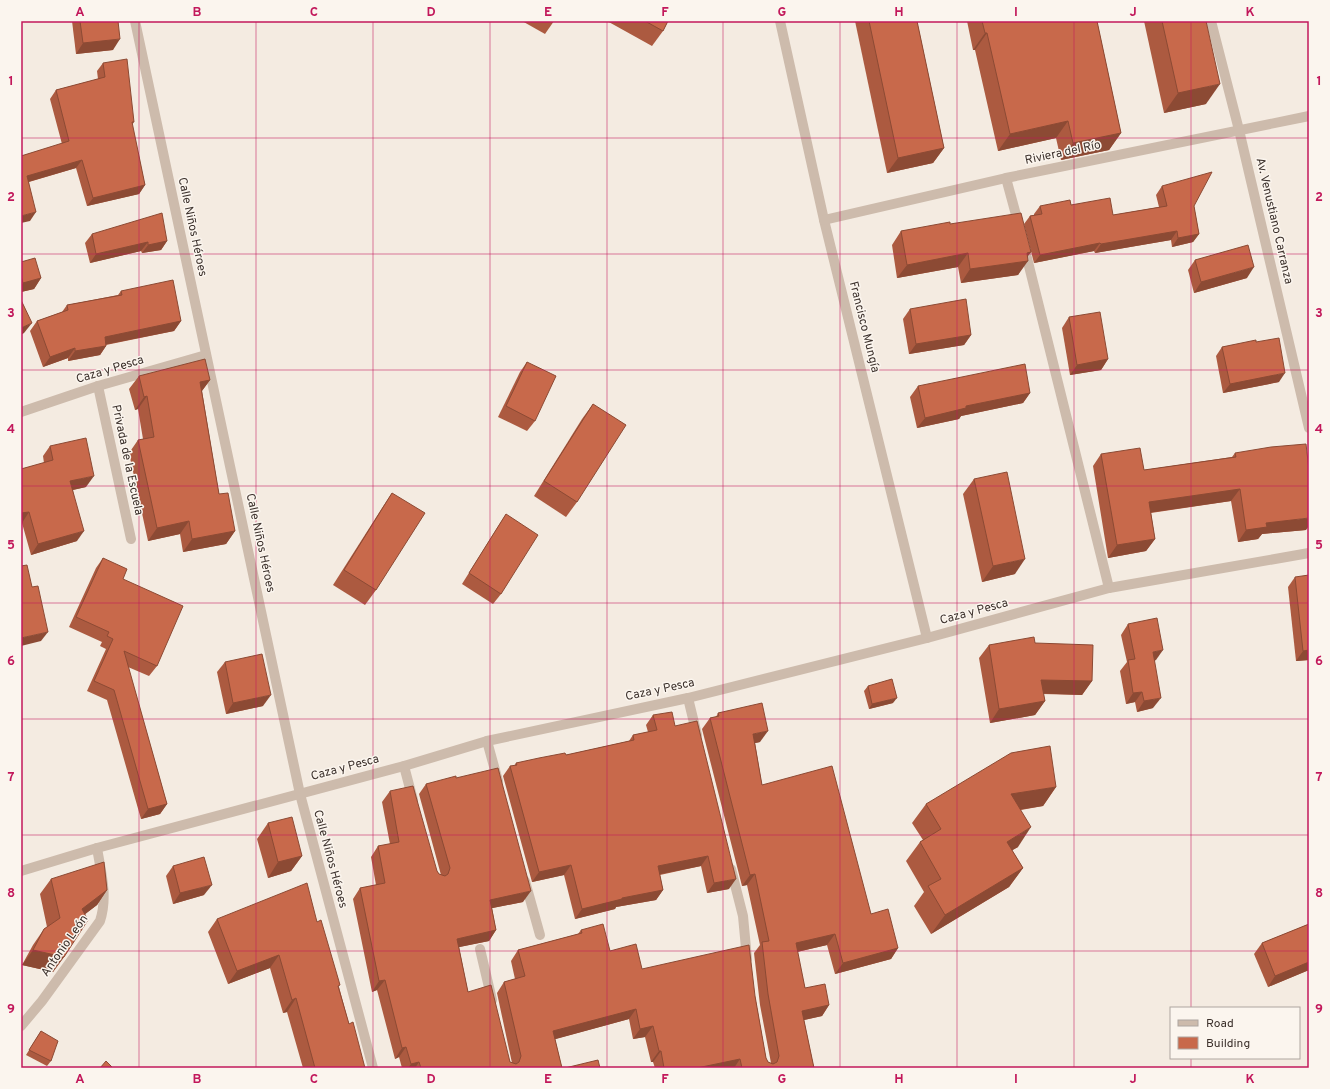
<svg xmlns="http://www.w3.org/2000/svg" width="1330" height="1089" font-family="Overpass,sans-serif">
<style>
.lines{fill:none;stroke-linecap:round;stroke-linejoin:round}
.minor{stroke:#cdbbac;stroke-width:10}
.wall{fill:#ac5a40}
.shaded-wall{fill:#8c4a34}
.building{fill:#c8694b;stroke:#8c4a34}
.grid{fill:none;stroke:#c2185b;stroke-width:1;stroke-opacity:0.55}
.labels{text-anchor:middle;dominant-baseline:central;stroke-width:3;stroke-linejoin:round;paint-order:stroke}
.street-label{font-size:12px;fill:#3b302b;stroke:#fbf5ee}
.neatline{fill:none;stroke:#c2185b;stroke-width:1.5}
.grid-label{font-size:13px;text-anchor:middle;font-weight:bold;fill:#c2185b}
</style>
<rect width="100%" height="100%" fill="#f4ebe1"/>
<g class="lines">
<!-- minor -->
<g class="minor">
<polyline points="135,21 300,794 373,1068"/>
<polyline points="780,21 824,220 927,638"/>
<polyline points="1211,21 1239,130 1309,428"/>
<polyline points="1006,178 1019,226"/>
<polyline points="824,220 1006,178 1309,116"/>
<polyline points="1025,250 1109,588"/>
<polyline points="98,386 131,539"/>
<polyline points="21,412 98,386 206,355"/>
<polyline points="688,698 697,735"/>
<polyline points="487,741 498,781"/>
<polyline points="404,766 413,800"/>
<polyline points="731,869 743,916 747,959"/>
<polyline points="21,871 97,848 404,766 487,741 688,698 927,638 1109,588 1309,553"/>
<polyline points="525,881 540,935"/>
<polyline points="480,949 492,1000"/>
<path d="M 21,1026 L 42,1001 L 100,921 C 108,897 101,872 97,848"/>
</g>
</g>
<!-- wall -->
<g class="wall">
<polygon points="72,21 118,21 113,50 76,54"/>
<polygon points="522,21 554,21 545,34"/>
<polygon points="607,21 668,21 663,31 652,46"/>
<polygon points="855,21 917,21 944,148 933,163 887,173"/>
<polygon points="967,21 1097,21 1121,133 1109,150 1061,160 1056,138 998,151 975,50 973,50"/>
<polygon points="1144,21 1206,21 1206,104 1164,113"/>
<polygon points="103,63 134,122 132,125 145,185 139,194 87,206 76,168 29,182 30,221 21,156 62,144 50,99 56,90 98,79 97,71"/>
<polygon points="1162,186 1194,206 1199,234 1193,242 1172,247 1171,240 1095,253 1094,251 1034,263 1024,224 1030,216 1034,215 1034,214 1040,206 1071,205 1113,215 1159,207 1156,195"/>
<polygon points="950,224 1031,252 1027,257 1018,275 961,283 958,267 897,278 892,245 901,231"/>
<polygon points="92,234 167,241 161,250 142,253 141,251 90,263 85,243"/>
<polygon points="1195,260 1247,278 1194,293 1188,270"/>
<polygon points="21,262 41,278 34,289 21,292"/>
<polygon points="121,291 181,321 174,331 106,345 106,346 100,355 68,361 68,358 43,367 30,331 37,321 62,312 67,305 118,295"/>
<polygon points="910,309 971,335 964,345 909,354 903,319"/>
<polygon points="1069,317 1108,359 1101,370 1070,375 1062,328"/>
<polygon points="1256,342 1279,382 1223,393 1216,356 1222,347"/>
<polygon points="527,362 535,421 527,431 498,417 520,372"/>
<polygon points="139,376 210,380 202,391 219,494 235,531 226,544 183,552 180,534 148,541 129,453 138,440 143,439 138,409 135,410 129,389"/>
<polygon points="918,386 1030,393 1023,403 961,416 959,419 917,428 910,397"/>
<polygon points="593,404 577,502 566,517 534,496 582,419"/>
<polygon points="50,446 86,487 73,490 77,541 31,555 22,523 21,523 21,469 44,463 43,456"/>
<polygon points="1235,453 1306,530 1262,534 1258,539 1238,542 1231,501 1151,513 1155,539 1146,551 1108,558 1093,466 1101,454 1144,470 1232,457"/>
<polygon points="974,479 1015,574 982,582 963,494"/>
<polygon points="392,493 376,590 365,605 333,585 382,508"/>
<polygon points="506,514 501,594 493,604 462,584 499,525"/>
<polygon points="103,558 123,579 157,666 149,676 128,667 167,804 160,814 141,819 107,700 87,691 106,649 100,646 102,642 69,627 96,568"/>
<polygon points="1295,577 1309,660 1296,661 1288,587"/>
<polygon points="1128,624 1156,660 1154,661 1153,708 1137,712 1135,702 1126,704 1120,671 1127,662 1121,635"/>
<polygon points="1035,643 1092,681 1082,695 1043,694 1045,701 1035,715 990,723 979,658 989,645"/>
<polygon points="225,662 263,706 226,714 217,672"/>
<polygon points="868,686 893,703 869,709 864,691"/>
<polygon points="718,713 760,742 755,743 762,785 871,914 898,948 891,959 835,974 827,945 797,952 805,988 829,1005 822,1016 804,1020 814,1068 655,1068 653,1062 651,1062 645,1037 633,1039 629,1019 555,1039 562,1068 402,1068 399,1057 395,1059 377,990 372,992 353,899 360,888 376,885 371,857 378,846 390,844 382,802 390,791 437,871 439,874 441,875 419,794 426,784 456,778 523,902 492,908 496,930 489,941 459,947 468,992 510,1062 512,1063 497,993 504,982 515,979 511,961 518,950 578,934 581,930 610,951 642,969 755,996 766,1058 768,1062 771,1063 760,1005 754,953 760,945 747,885 742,886 702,729 710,718 716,717"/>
<polygon points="653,715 675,726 729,889 707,893 701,866 660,875 663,890 656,900 616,907 615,909 575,919 564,875 532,882 503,776 510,766 514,766 516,763 566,755 629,741 633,735 648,732 646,725"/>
<polygon points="1056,787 1043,806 1021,810 1018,847 1012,850 1023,868 1009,887 931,934 914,906 924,892 906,861 920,842 923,840 912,823 926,804"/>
<polygon points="268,823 302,856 291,871 268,878 257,839"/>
<polygon points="173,866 204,895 173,904 166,876"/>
<polygon points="51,879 107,890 97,905 85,914 64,957 53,972 22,965 33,945 44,929 47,927 40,894"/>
<polygon points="217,919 317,922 339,987 349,1024 365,1068 303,1068 287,1012 283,1013 270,968 228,984 208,932"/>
<polygon points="1309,924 1309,970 1268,987 1254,954 1262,943"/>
<polygon points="41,1031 51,1061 47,1066 26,1055"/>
</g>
<!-- shaded-wall -->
<g class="shaded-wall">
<polygon points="985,33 987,33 975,50 973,50"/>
<polygon points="120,39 113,50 76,54 83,43"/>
<polygon points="1220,84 1206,104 1164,113 1178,93"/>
<polygon points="1068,121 1056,138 998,151 1010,134"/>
<polygon points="1121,133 1109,150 1061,160 1073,143"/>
<polygon points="944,148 933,163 887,173 898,158"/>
<polygon points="82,160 76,168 21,184 27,176"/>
<polygon points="145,185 139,194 87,206 93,198"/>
<polygon points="36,212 30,221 21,223 21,216"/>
<polygon points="1177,231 1171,240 1095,253 1101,244"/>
<polygon points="1199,234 1193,242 1172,247 1178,238"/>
<polygon points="167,241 161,250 142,253 148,245"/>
<polygon points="148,242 141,251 90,263 96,254"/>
<polygon points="1100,243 1094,251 1034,263 1040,255"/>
<polygon points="1031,252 1024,261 1028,261 1018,275 961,283 970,269"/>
<polygon points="968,253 958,267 897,278 907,265"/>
<polygon points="1254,267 1247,278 1194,293 1201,282"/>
<polygon points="41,278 34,289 21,292 21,286 23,283"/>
<polygon points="181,321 174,331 98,346 105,337"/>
<polygon points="32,323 24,333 21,335 21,328"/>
<polygon points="971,335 964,345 909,354 916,344"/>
<polygon points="106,346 100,355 68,361 75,351"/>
<polygon points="75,348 68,358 43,367 50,357"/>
<polygon points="1108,359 1101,370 1070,375 1077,365"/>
<polygon points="1285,373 1279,382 1223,393 1230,384"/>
<polygon points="210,380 201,392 200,382"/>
<polygon points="1030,393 1023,403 961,416 959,419 917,428 925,418 966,406"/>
<polygon points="147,396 138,409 135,410 144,397"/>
<polygon points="94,476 86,487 63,492 70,481"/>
<polygon points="1240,489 1231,501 1140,514 1149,502"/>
<polygon points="29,512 22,523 21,523 21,513"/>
<polygon points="1309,518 1309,526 1306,530 1262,534 1258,539 1238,542 1246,530 1266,523"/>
<polygon points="189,521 180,534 148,541 157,528"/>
<polygon points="84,531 77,541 31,555 38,544"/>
<polygon points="235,531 226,544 183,552 192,539"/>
<polygon points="1155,539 1146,551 1108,558 1117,545"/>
<polygon points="1025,559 1015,574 982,582 993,566"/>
<polygon points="48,632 41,641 21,646 21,638"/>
<polygon points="1163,650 1156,660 1145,662 1153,652"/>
<polygon points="1309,650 1309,660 1296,661 1303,651"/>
<polygon points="1041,680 1092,681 1082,695 1031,693"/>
<polygon points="1142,692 1135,702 1126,704 1133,693"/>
<polygon points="271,695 263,706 226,714 233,703"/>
<polygon points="897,698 893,703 869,709 872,704"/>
<polygon points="1161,698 1153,708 1137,712 1144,701"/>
<polygon points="1045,701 1035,715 990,723 999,709"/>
<polygon points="768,731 760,742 746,745 753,734"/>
<polygon points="1056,787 1043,806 998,813 1011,794"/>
<polygon points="167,804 160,814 141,819 148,809"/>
<polygon points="1031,827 1018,847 994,861 1007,842"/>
<polygon points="302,856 291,871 268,878 278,862"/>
<polygon points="708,856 701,866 651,876 658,866"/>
<polygon points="571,865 564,875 532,882 539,872"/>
<polygon points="1023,868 1009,887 931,934 945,915"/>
<polygon points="755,874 747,885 742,886 750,875"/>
<polygon points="736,879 729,889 707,893 714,883"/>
<polygon points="212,885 204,895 173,904 180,893"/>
<polygon points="107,890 97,905 71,925 82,909"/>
<polygon points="663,890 656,900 616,907 615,909 575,919 582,909 622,898"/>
<polygon points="531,891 523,902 483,910 490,900"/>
<polygon points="496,930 489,941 450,949 457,939"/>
<polygon points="835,934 827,945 788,954 796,943"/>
<polygon points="898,948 891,959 835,974 843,963"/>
<polygon points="33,950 64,957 53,972 22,965"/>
<polygon points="279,955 270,968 228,984 237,971"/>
<polygon points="1309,962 1309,970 1268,987 1275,976"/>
<polygon points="385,980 377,990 372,992 379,981"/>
<polygon points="296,998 287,1012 283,1013 292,1000"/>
<polygon points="829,1005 822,1016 795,1022 802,1011"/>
<polygon points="636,1009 629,1019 545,1042 553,1031"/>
<polygon points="653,1026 645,1037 633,1039 640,1029"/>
<polygon points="406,1047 399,1057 395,1059 402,1048"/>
<polygon points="659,1051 661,1051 653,1062 651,1062"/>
<polygon points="740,1059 734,1068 697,1068"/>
<polygon points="419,1062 415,1068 408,1068 411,1064"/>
</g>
<!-- building -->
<g class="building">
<polygon points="80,21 118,21 120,39 83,43"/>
<polygon points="645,21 668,21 663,31"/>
<polygon points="869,21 917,21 944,148 898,158"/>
<polygon points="982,21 1097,21 1121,133 1073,143 1068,121 1010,134 987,33 985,33"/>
<polygon points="1162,21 1206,21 1220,84 1178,93"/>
<polygon points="127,59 134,122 132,122 145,185 93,198 82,160 27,176 36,212 21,216 21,156 69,141 56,90 105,77 103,63"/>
<polygon points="1212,172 1194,206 1199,234 1178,238 1177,231 1101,244 1100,243 1040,255 1030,216 1042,214 1040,206 1070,200 1071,205 1110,198 1113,215 1167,206 1162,186"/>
<polygon points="162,213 167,241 148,245 148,242 96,254 92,234"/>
<polygon points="1021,213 1031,252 1027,253 1028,261 970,269 968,253 907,265 901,231 950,222 950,224"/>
<polygon points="1248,245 1254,267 1201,282 1195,260"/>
<polygon points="35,258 41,278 23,283 21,276 21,262"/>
<polygon points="173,280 181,321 105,337 106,346 75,351 75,348 50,357 37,321 68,310 67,305 122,295 121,291"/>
<polygon points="966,299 971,335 916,344 910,309"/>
<polygon points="21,300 32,323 21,328"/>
<polygon points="1100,312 1108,359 1077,365 1069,317"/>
<polygon points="1279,338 1285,373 1230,384 1222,347 1256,340 1256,342"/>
<polygon points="205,359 210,380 200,382 219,494 228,493 235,531 192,539 189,521 157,528 138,440 154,437 147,396 144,397 139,376"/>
<polygon points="527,362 556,376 535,421 506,406"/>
<polygon points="1025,364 1030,393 966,406 966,408 925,418 918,386"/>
<polygon points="593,404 626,425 577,502 544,481"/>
<polygon points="86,438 94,476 70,481 84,531 38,544 29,512 21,513 21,469 53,460 50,446"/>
<polygon points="1306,444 1309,470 1309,518 1266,523 1267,527 1246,530 1240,489 1149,502 1155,539 1117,545 1101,454 1140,448 1144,470 1236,457 1235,453 1271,447"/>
<polygon points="1007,472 1025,559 993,566 974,479"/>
<polygon points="392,493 425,513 376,590 344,570"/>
<polygon points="506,514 538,535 501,594 469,573"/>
<polygon points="103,558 127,569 123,579 183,606 157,666 124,651 167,804 148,809 114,690 94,681 113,639 107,636 109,632 76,617"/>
<polygon points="27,565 32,587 38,586 48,632 21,638 21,566"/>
<polygon points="1309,575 1309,650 1303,651 1295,577"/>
<polygon points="1157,618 1163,650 1153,652 1161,698 1144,701 1142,692 1133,693 1128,660 1135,659 1128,624"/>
<polygon points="1034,637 1035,643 1093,645 1092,681 1041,680 1045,701 999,709 989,645"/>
<polygon points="262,654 271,695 233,703 225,662"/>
<polygon points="892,679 897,698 872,704 868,686"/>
<polygon points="762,703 768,731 753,734 762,785 832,766 871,914 888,909 898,948 843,963 835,934 796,943 805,988 825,984 829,1005 802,1011 814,1068 742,1068 740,1059 697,1068 664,1068 661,1051 659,1051 653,1026 640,1029 636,1009 553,1031 562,1068 421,1068 419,1062 411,1064 406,1047 402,1048 385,980 379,981 360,888 385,883 378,846 399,842 390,791 413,786 437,871 439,874 445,876 448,874 450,868 426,784 456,776 456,778 498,768 531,891 490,900 496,930 457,939 468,992 491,985 510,1062 516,1064 519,1062 521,1056 504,982 525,976 518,950 582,933 581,930 603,924 610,951 636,944 642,969 749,945 755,996 766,1058 768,1062 773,1064 777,1062 779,1056 768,994 762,942 769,941 755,874 750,875 710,718 719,716 718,713"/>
<polygon points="672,712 675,726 697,721 736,879 714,883 708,856 658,866 663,890 622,898 622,899 582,909 571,865 539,872 510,766 517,765 516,763 539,758 565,753 566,755 634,740 633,735 657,730 653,715"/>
<polygon points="1050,746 1056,787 1011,794 1031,827 1007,842 1023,868 945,915 928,886 941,879 920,842 941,829 926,804 1011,753"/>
<polygon points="292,817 302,856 278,862 268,823"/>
<polygon points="204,857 212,885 180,893 173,866"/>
<polygon points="104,862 107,890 82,909 88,920 64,957 33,950 44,929 60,918 51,879"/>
<polygon points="307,883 317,922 321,920 340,985 338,986 349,1024 353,1022 365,1068 315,1068 296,998 292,1000 279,955 237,971 217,919"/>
<polygon points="1309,924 1309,962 1275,976 1262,943"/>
<polygon points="41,1031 58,1041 51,1061 29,1050"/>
<polygon points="598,1060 600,1068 565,1068"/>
<polygon points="106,1061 113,1068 100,1068"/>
</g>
<!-- grid -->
<path class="grid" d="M 139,21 L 139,1068M 256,21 L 256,1068M 373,21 L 373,1068M 490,21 L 490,1068M 607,21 L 607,1068M 723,21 L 723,1068M 840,21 L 840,1068M 957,21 L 957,1068M 1074,21 L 1074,1068M 1191,21 L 1191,1008M 21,138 L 1309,138M 21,254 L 1309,254M 21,370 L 1309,370M 21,486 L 1309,486M 21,603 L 1309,603M 21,719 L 1309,719M 21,835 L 1309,835M 21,951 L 1309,951M 1191,1058 L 1191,1068"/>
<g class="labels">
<!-- street labels -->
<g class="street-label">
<text transform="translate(1063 153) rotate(-12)">Riviera del Río</text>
<text transform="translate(1274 221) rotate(77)">Av. Venustiano Carranza</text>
<text transform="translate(192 227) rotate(78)">Calle Niños Héroes</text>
<text transform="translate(864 327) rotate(76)">Francisco Mungía</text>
<text transform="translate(110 370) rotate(-17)">Caza y Pesca</text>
<text transform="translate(127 460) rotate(78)">Privada de la Escuela</text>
<text transform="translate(260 543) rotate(78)">Calle Niños Héroes</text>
<text transform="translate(974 612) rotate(-15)">Caza y Pesca</text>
<text transform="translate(660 690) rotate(-12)">Caza y Pesca</text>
<text transform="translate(345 768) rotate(-15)">Caza y Pesca</text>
<text transform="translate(330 859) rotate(75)">Calle Niños Héroes</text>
<text transform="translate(65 946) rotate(-55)">Antonio León</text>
</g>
</g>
<!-- border -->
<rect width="1330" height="1089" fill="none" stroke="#fbf5ee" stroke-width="44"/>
<!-- legend -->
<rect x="1170" y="1007" width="130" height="52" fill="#fbf5ee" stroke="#aea6a0"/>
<rect x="1178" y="1020" width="20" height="6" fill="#cdbbac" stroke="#aea6a0"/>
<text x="1206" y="1027" font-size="12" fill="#3b302b">Road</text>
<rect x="1178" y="1037" width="20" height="12" fill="#c8694b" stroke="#aea6a0"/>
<text x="1206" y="1047" font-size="12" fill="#3b302b">Building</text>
<rect x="22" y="22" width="1286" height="1045" class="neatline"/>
<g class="grid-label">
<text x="80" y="16">A</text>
<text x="197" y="16">B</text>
<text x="314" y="16">C</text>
<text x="431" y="16">D</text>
<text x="548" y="16">E</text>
<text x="665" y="16">F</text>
<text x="782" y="16">G</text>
<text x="899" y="16">H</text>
<text x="1016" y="16">I</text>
<text x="1133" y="16">J</text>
<text x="1250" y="16">K</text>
<text x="11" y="85">1</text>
<text x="1319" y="85">1</text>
<text x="11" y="201">2</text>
<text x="1319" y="201">2</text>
<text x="11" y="317">3</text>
<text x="1319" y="317">3</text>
<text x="11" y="433">4</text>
<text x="1319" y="433">4</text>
<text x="11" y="549">5</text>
<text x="1319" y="549">5</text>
<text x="11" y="665">6</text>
<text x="1319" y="665">6</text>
<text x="11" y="781">7</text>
<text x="1319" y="781">7</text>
<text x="11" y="897">8</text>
<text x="1319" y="897">8</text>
<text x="11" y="1013">9</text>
<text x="1319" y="1013">9</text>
<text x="80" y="1083">A</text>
<text x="197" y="1083">B</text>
<text x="314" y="1083">C</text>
<text x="431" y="1083">D</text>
<text x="548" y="1083">E</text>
<text x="665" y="1083">F</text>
<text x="782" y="1083">G</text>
<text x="899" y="1083">H</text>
<text x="1016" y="1083">I</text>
<text x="1133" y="1083">J</text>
<text x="1250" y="1083">K</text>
</g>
</svg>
